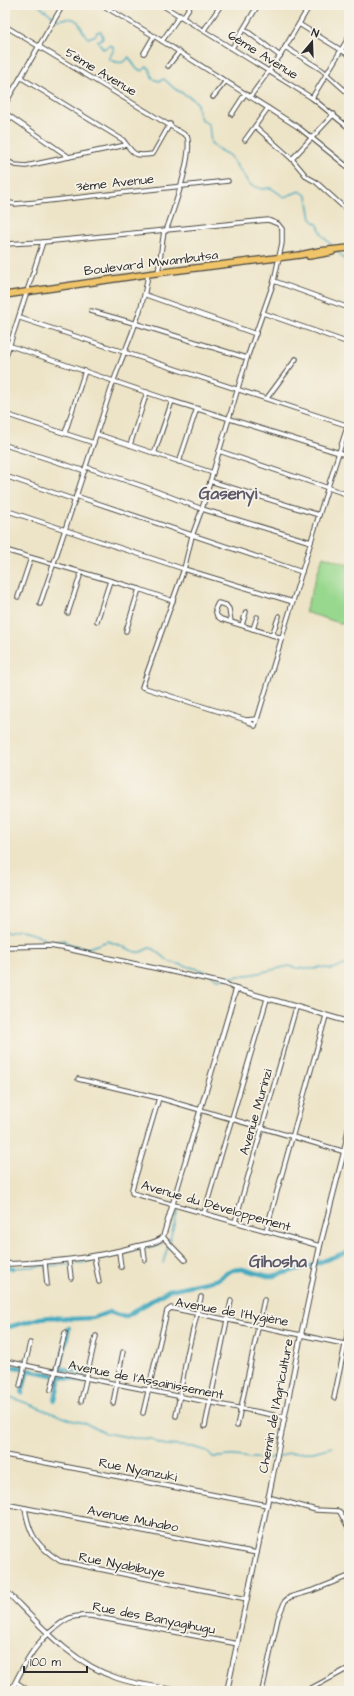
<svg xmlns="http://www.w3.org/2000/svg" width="354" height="1696" font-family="'Architects Daughter',sans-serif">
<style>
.green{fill:#98d88e;stroke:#62825c}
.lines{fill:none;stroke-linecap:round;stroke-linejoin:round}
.stream{stroke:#3fa9bf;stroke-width:1.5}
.canal{stroke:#3fa9bf;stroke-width:4.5}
.minor-casing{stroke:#484742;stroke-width:5.5}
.tertiary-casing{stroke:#484742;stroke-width:6}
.trunk-casing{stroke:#484742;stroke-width:8}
.minor{stroke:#fff;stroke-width:3.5}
.tertiary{stroke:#fff;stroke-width:4}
.trunk{stroke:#f0c469;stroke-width:5.5}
.labels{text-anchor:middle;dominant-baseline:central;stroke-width:3.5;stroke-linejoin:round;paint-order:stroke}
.street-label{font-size:13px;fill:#2b2b2b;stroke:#f7f3e8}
.district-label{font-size:17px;font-weight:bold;fill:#5c596a;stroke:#f7f3e8}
</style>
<rect width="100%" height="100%" fill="#f7f3e8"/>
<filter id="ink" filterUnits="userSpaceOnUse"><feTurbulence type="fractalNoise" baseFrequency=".025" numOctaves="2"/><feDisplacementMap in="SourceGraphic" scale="8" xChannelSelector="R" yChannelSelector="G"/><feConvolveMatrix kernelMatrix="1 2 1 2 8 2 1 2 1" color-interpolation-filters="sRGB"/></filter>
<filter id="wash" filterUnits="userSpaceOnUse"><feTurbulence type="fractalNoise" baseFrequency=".012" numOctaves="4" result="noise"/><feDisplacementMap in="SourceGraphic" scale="16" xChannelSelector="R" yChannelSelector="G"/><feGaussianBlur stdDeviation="0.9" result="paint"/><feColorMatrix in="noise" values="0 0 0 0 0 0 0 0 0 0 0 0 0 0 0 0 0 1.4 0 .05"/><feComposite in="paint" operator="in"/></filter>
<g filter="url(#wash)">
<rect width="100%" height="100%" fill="#ede4c7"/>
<!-- green -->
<polygon class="green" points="323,556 349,565 349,606 343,624 305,612"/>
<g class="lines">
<!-- stream -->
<g class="stream">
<path d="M 38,5 L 58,20 C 85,14 76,27 88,38 L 96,35 L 97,32 L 101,31 L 103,38 L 98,41 L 103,49 L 111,45 L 114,49 L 109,59 C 117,63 123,65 129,57 L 136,68 L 142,71 L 147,67 L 149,68 L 153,79 L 159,81 L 164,79 L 175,89 L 193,99 L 197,103 L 198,112 L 201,119 L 209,125 L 211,143 L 218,149 L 230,156 L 250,185 L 262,189 L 271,188 L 284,197 L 300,191 L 307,196 L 311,219 L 318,225 L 322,235 L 334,248"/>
<polyline points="337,251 349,264"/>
<polyline points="5,931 7,933 18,930 36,935 51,942 64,940 69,944 88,948 108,941 136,952 141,952 149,948 154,949 170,962 202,970 218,979 254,974 289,966 297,968 315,969 320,967 331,969 349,964"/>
<polyline points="163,1263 178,1211"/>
<polyline points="13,1268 77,1264 162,1245"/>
<path d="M 5,1395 L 71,1420 L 85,1423 L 105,1433 L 133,1438 L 152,1439 L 158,1443 L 166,1445 L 193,1447 L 207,1451 L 213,1457 C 220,1458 228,1455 235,1456 C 247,1458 277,1461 288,1453 L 313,1452 L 332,1447"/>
</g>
<!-- canal -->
<g class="canal">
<polyline points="5,1268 13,1268"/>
<polyline points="5,1328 41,1318 52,1317 72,1319 93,1318 109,1312 125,1317 169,1290 216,1280 232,1270 242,1269 268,1276 273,1276 310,1266 349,1251"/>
<polyline points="69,1328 60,1368 85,1374"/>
<polyline points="5,1366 22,1368"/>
<polyline points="22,1393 28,1370 53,1375"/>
<polyline points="55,1400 60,1376 85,1382"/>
</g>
</g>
</g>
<g filter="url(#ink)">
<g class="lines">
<defs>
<g id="minor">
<polyline points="102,5 154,36 298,127 349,168"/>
<polyline points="162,5 312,98 349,128"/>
<polyline points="183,17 191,5"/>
<polyline points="299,24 349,55"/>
<path d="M 5,26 L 187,136 C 194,154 173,211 166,231"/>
<polyline points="244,29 280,56"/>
<polyline points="204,30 221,5"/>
<polyline points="162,41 180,15"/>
<polyline points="285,47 322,70 349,94"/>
<polyline points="232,48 258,5"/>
<polyline points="144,53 154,36"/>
<polyline points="168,66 179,52"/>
<path d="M 20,77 L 123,140 C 134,154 133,157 153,154 L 170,124"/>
<polyline points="213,97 226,81"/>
<polyline points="250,97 280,56 310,5"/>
<polyline points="312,98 349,37"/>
<polyline points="5,104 63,5"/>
<polyline points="5,113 69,157"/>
<polyline points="232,114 245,94"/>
<polyline points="256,127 292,159 307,177 316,182 349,212"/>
<polyline points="245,140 268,108"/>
<polyline points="292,159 334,114"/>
<polyline points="5,160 15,165 26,166 126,145"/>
<polyline points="5,202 15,204 38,202 228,181"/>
<polyline points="5,244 43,242 268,220 278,224 282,229 282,243 274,281 247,358 202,509 192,536 184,569 142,687 246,720 255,726 319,515 349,421"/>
<polyline points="158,273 164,231"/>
<polyline points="274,281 349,308"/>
<polyline points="146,295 256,334"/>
<polyline points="91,311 137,324 247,358"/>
<polyline points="263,313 349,343"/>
<polyline points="20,318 349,426"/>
<polyline points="5,344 172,401 349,456"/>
<polyline points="5,359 43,242"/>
<polyline points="267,398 296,359"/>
<polyline points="5,414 94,443"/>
<polyline points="65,433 85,371"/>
<polyline points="97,434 213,473"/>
<polyline points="5,445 85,471"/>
<polyline points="130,445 147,392"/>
<polyline points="219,451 349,495"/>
<polyline points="154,454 172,401"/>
<polyline points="179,462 197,408"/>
<polyline points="86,467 145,487 202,509 311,542"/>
<polyline points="5,476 75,500"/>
<polyline points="210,481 319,515"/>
<polyline points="76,496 302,572"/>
<polyline points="5,510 184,569 293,602"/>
<polyline points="5,550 139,589 173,601"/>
<polyline points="18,597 31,558"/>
<path d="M 40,604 C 65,531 89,457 113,383 C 126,345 143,314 148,274"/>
<polyline points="68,613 81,573"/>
<polyline points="97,621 110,581"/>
<polyline points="231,622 229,609 226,605 218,603 215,609 217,616 221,619 282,638"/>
<polyline points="242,625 246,612"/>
<polyline points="253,629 257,617"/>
<polyline points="126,631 139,589"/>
<polyline points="272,635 279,616"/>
<polyline points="246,720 257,719"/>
<polyline points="5,947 50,946 67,949 205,979 226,984 236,989"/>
<polyline points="78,1079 159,1098 349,1153"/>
<polyline points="159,1098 132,1189 132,1193 320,1246"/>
<polyline points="204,1213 267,999"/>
<polyline points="235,1222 296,1008"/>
<polyline points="266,1231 326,1016"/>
<polyline points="163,1237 185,1260"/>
<polyline points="143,1245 145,1260"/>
<polyline points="119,1252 121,1267"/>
<polyline points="94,1257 99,1282"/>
<polyline points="69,1261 71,1278"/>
<polyline points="45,1263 47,1284"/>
<polyline points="5,1361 86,1378 284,1417"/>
<polyline points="20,1386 30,1343"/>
<polyline points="51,1390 65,1333"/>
<polyline points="334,1398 349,1326"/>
<polyline points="81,1401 96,1336"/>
<polyline points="113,1403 123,1352"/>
<polyline points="143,1413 167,1311 171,1308 349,1345"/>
<polyline points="176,1416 187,1355 201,1297"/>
<polyline points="205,1426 231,1301"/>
<polyline points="237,1426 264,1300"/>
<polyline points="5,1455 267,1505"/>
<polyline points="268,1497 316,1510 338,1511 340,1512 349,1529"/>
<polyline points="5,1504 257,1553"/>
<path d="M 25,1508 C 29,1535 37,1546 60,1561 L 247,1599"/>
<path d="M 49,1633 C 64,1620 70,1614 91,1616 L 238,1644"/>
<polyline points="16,1682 29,1691"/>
<polyline points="262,1691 278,1618 285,1601 290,1597 314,1590 349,1576"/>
<polyline points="306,1691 349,1668"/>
</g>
<g id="tertiary">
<path d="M 5,1264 C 53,1262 91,1259 138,1246 C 146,1244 158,1243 163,1237 L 236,989 L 349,1022"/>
<path d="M 5,1590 C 38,1623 71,1663 117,1678 C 137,1685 159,1687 180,1691"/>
<path d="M 11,1691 C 22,1669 31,1649 49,1633"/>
<polyline points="227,1691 267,1505 301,1335 320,1246 344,1152 349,1126"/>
</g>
<g id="trunk">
<polyline points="309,256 332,252"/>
<polyline points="5,295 148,274 300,255 319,251 349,248"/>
</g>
</defs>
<!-- minor casing -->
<use href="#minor" class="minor-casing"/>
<!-- tertiary casing -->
<use href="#tertiary" class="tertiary-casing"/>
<!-- trunk casing -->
<use href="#trunk" class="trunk-casing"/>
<!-- minor -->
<use href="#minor" class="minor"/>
<!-- tertiary -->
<use href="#tertiary" class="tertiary"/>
<!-- trunk -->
<use href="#trunk" class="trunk"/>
</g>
</g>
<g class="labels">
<!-- street labels -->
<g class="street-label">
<text transform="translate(263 55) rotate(32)">6ème Avenue</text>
<text transform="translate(101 72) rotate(31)">5ème Avenue</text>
<text transform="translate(115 183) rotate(-6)">3ème Avenue</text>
<text transform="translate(151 263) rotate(-7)">Boulevard Mwambutsa</text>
<text transform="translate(256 1112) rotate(-74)">Avenue Murinzi</text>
<text transform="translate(216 1206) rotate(16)">Avenue du Développement</text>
<text transform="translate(232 1312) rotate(10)">Avenue de l'Hygiène</text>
<text transform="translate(146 1380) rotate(11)">Avenue de l'Assainissement</text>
<text transform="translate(276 1406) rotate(-79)">Chemin de l'Agriculture</text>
<text transform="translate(138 1470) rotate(11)">Rue Nyanzuki</text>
<text transform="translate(133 1519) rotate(11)">Avenue Muhabo</text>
<text transform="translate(122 1565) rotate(11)">Rue Nyabibuye</text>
<text transform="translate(154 1618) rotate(11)">Rue des Banyagihugu</text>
</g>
<!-- district labels -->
<g class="district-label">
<text x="228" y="494">Gasenyi</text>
<text x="278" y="1262">Gihosha</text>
</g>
</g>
<!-- margin -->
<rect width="354" height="1696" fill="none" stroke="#f7f3e8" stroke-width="20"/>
<!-- north arrow -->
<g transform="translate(312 42) rotate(19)" stroke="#f7f3e8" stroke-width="3" paint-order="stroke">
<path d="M0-3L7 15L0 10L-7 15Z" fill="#2b2b2b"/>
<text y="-6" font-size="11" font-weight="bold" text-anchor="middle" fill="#2b2b2b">N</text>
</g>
<!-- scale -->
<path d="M24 1666v6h63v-6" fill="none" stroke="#2b2b2b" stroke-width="2"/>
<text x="30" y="1666" font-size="12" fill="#2b2b2b" stroke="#f7f3e8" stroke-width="3" paint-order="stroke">100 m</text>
</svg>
